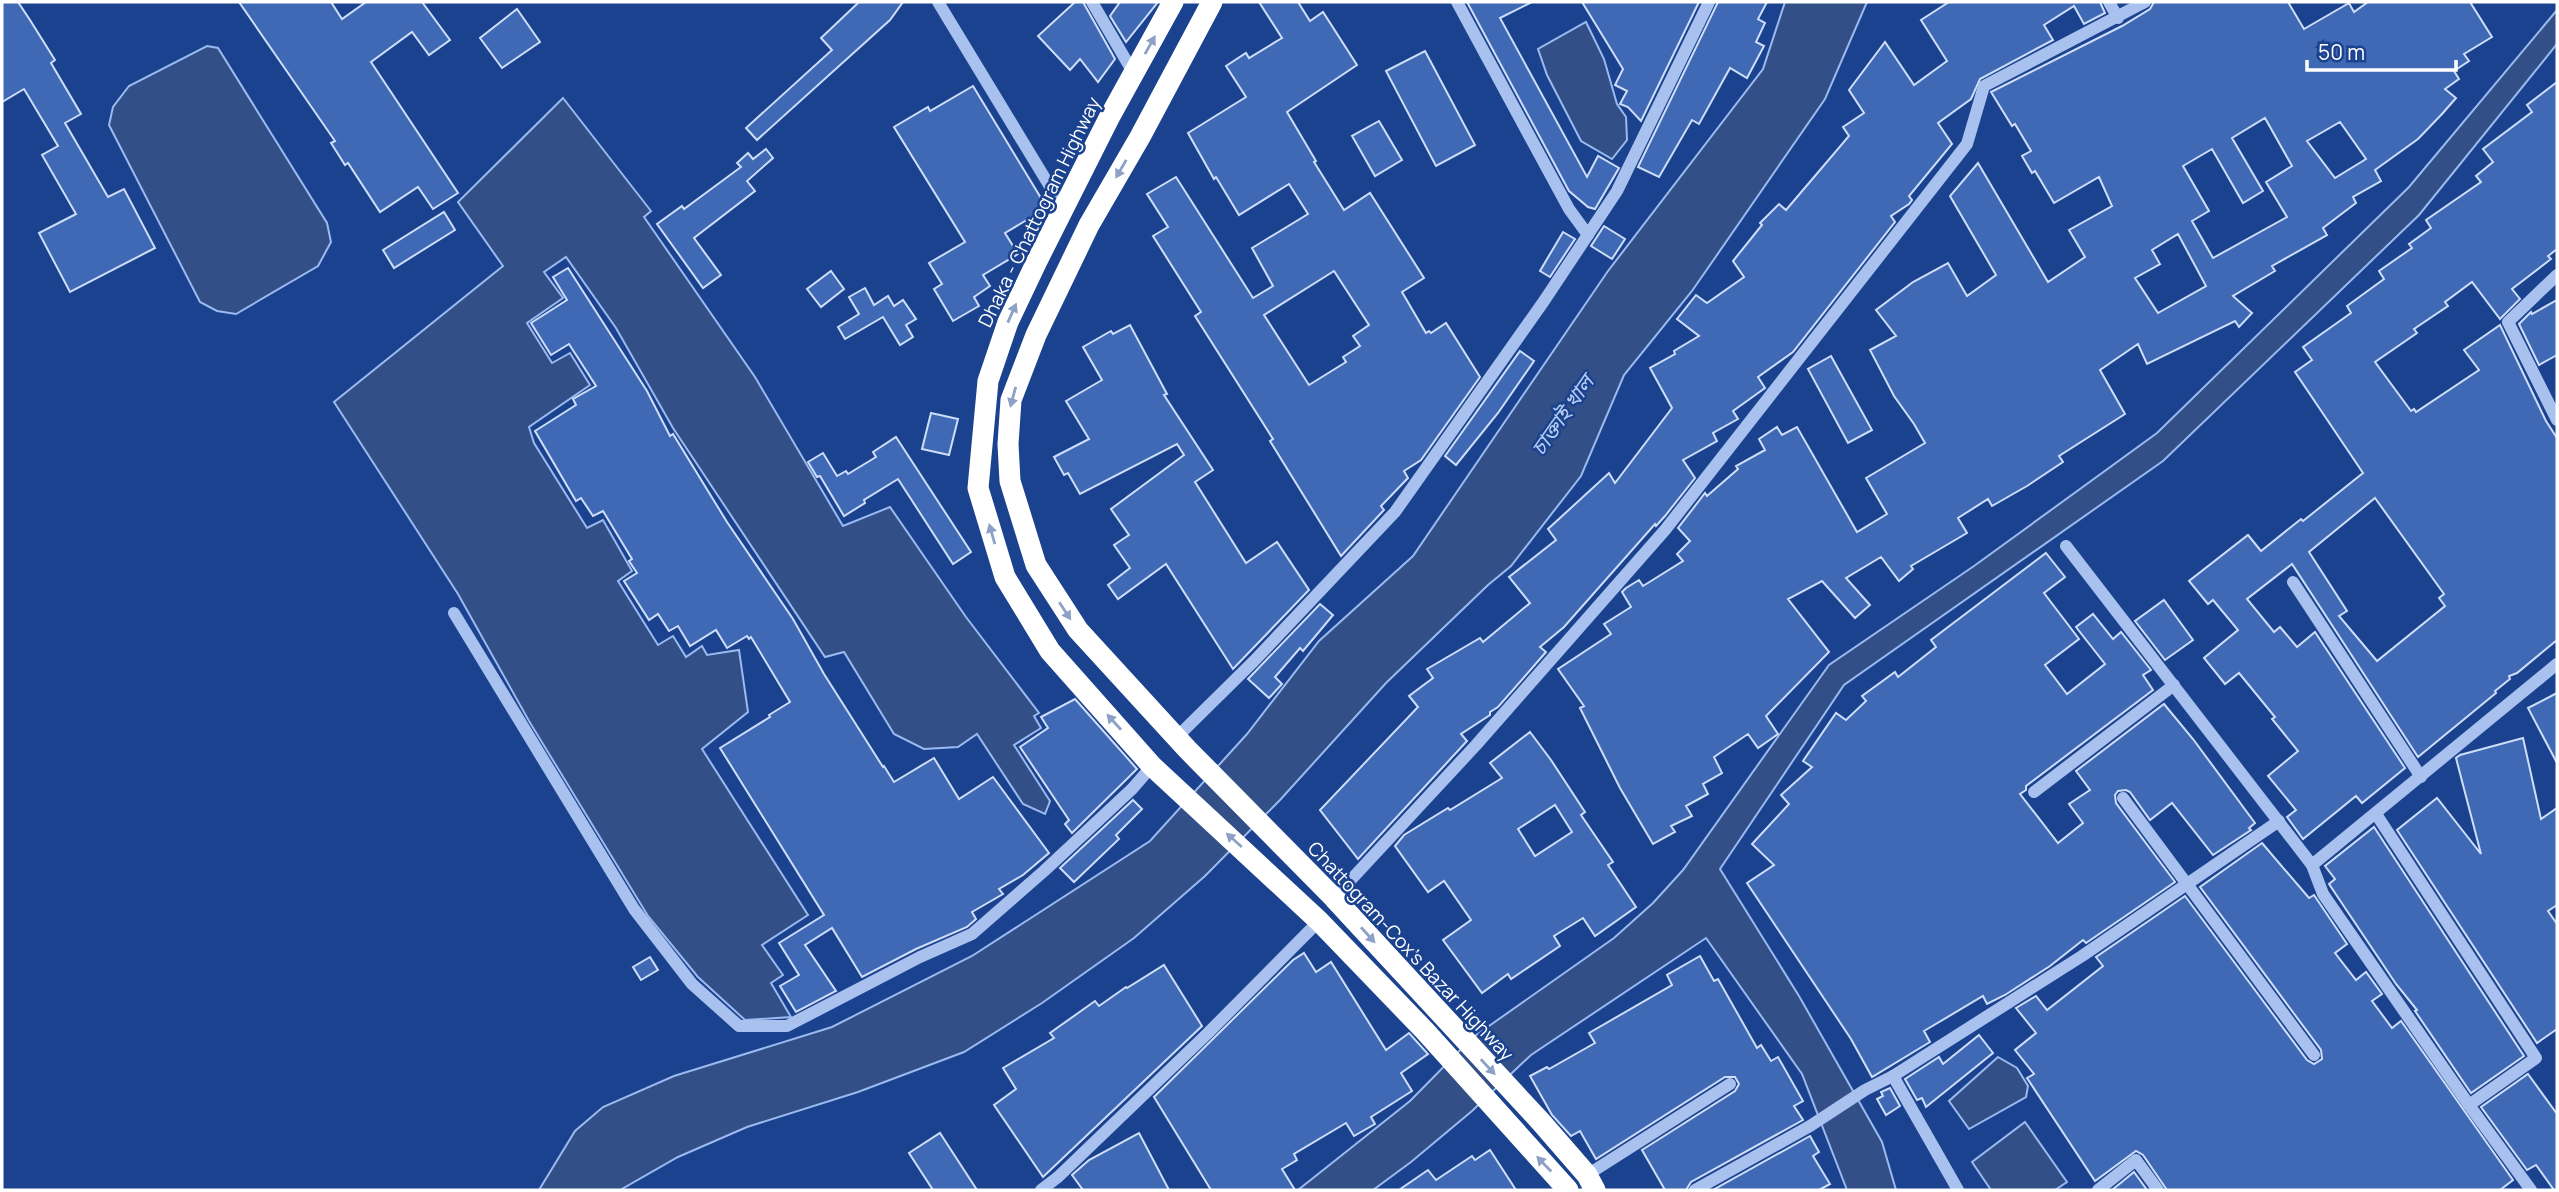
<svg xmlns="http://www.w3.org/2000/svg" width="2559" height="1192" font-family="Manrope,'Noto Sans Bengali',sans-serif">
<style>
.water{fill:#324f87;stroke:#9bbaf0;stroke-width:2}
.building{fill:#3f69b4;stroke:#cedefa;stroke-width:2;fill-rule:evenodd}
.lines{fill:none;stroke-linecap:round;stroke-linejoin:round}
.minor{stroke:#a8c1ee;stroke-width:12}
.highway{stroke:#fff;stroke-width:21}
.oneway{fill:#8da0c6}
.labels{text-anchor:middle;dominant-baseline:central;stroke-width:5;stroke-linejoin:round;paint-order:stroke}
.street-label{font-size:19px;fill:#fff;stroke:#1b428e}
.water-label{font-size:21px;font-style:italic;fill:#b4cbf5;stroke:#1b428e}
</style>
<rect width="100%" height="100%" fill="#1b428e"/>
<!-- water -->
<g class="water">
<polygon points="1785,2 1867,2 1825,99 1692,291 1624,375 1581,476 1511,566 1488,585 1386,683 1280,800 1205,876 1134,938 1042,1003 964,1052 858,1092 747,1127 678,1157 620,1190 539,1190 575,1131 603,1107 674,1076 832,1027 972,956 1150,841 1247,734 1319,641 1413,556 1608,271 1763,69"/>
<polygon points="2557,10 2557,44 2419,215 2163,461 1844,685 1720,869 1799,996 1882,1142 1896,1190 1847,1190 1802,1074 1706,938 1531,1055 1472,1111 1411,1162 1373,1190 1298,1190 1410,1101 1472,1038 1614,938 1653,903 1683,870 1829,665 1974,566 2157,433 2409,187"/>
<polygon points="1586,22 1604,59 1617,104 1626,117 1627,140 1612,159 1581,141 1547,75 1538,49"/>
<polygon points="207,46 218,48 327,223 331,242 318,266 236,314 217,311 200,302 109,125 113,107 129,86"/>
<polygon points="563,98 651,211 644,217 755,377 843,526 890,507 966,617 1039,713 1034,716 1041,728 1014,745 1050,801 1045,814 1023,804 977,734 958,747 924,749 894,734 844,652 825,657 673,428 616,328 566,257 544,272 563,298 527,323 552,363 570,353 590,385 529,427 534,443 587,528 603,520 632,571 618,581 658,645 673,636 686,657 702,646 707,655 739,650 748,712 702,749 808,915 762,945 783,975 771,983 791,1017 745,1020 698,977 648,916 529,721 458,594 334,402 503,266 458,202"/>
<polygon points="1998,1057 2017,1068 2028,1086 2026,1097 1969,1129 1949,1101"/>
<polygon points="2025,1122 2067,1182 2055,1190 1991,1190 1972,1162"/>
</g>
<!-- building -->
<g class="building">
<polygon points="2,2 18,2 30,20 55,60 51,63 81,114 65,123 108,197 124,189 155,248 70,292 39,233 76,214 42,155 58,146 24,89 2,102"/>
<polygon points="239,2 331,2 342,19 366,2 422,2 450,40 429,55 412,32 371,62 458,193 433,209 418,187 380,212 348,163 345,165 331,143 335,141"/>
<polygon points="859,2 903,2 890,20 757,140 746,128 832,50 821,38"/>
<polygon points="1075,2 1083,2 1115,59 1098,82 1080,59 1070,70 1038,36"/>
<polygon points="1120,2 1158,2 1126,42 1110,16"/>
<path d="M 1259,2 L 1298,2 L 1310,21 L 1323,12 L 1357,65 L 1287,112 L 1316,161 L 1314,162 L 1344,210 L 1370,193 L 1424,278 L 1402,292 L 1426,333 L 1429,331 L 1431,333 L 1446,323 L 1480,377 L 1421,460 L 1404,471 L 1408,478 L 1381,506 L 1384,510 L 1341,556 L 1270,441 L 1273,439 L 1195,316 L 1201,312 L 1153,236 L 1168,227 L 1147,194 L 1176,177 L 1253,298 L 1273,286 L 1252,248 L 1308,214 L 1289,184 L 1239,215 L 1216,177 L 1214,179 L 1188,133 L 1246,97 L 1226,66 L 1246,53 L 1249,58 L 1282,38 ZM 1334,271 L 1369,325 L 1353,336 L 1360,346 L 1343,357 L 1346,362 L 1309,385 L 1264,315 Z"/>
<polygon points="1467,2 1532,2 1500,18 1587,177 1598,156 1619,168 1595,209 1588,207 1569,191"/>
<polygon points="1582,2 1699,2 1641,121 1628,107 1620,104 1627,91 1615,85 1623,69"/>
<polygon points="1718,2 1767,2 1758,19 1765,23 1756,42 1764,46 1747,78 1730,68 1699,124 1692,120 1659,177 1638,167"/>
<polygon points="1949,2 2100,2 2105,13 2084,24 2074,6 2044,25 2053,40 1980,79 1971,99 1938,123 1952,144 1909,196 1912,200 1909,204 1891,216 1895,222 1793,352 1758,377 1765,388 1733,411 1738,419 1713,433 1717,441 1683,460 1695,478 1665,516 1656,526 1655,524 1564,627 1540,647 1546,652 1498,707 1490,712 1490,715 1461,734 1467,741 1358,859 1320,810 1418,707 1409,696 1433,678 1427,669 1480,638 1483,642 1530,603 1509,577 1556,540 1548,529 1609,473 1615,483 1672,408 1650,368 1675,354 1674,351 1699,336 1677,319 1696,295 1707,303 1744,277 1733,261 1762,225 1760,223 1779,204 1786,210 1849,136 1843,127 1864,113 1849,90 1885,42 1914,85 1947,61 1921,20"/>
<path d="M 2154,2 L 2288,2 L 2304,29 L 2349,3 L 2354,12 L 2368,2 L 2470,2 L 2492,37 L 2464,54 L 2469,61 L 2454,71 L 2459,79 L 2445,89 L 2456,98 L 2442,114 L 2418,139 L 2375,170 L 2381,181 L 2353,197 L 2356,203 L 2323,228 L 2327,235 L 2272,266 L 2275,271 L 2233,296 L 2252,313 L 2239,327 L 2235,321 L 2147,364 L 2138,344 L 2100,370 L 2125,414 L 2059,456 L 2063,462 L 2027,486 L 1992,506 L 1988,499 L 1958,518 L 1967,533 L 1911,566 L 1913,569 L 1899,581 L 1881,557 L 1846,578 L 1870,605 L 1855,618 L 1822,581 L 1788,599 L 1829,652 L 1766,716 L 1778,734 L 1758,748 L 1748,734 L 1714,757 L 1722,773 L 1703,784 L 1708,794 L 1686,806 L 1692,816 L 1671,826 L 1675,832 L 1653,844 L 1620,788 L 1580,708 L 1584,706 L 1558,669 L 1611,634 L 1604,624 L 1631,607 L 1622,592 L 1626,588 L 1639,580 L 1643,586 L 1683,561 L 1677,554 L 1690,541 L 1678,528 L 1705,493 L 1707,496 L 1738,469 L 1736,466 L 1765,450 L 1759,439 L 1777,427 L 1782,435 L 1797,427 L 1857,532 L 1887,514 L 1866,478 L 1925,443 L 1914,424 L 1894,396 L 1870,350 L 1896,336 L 1876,310 L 1913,282 L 1948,263 L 1967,296 L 1996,275 L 1950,196 L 1978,163 L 2048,282 L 2085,257 L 2069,230 L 2112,206 L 2099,177 L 2054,203 L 2035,171 L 2032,173 L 2022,156 L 2031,151 L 2015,124 L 2012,126 L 1991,92 L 2122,26 L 2150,9 ZM 2265,118 L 2292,166 L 2266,182 L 2287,217 L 2213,258 L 2192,221 L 2209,211 L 2183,166 L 2212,149 L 2243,203 L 2263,191 L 2232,138 ZM 2340,122 L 2366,159 L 2335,178 L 2307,141 ZM 2178,234 L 2206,286 L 2158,313 L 2135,278 L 2160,264 L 2152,250 Z"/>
<polygon points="517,9 540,42 502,68 480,38"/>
<polygon points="1425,51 1475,145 1436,166 1386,71"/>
<path d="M 2557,82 L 2557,249 L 2548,256 L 2551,259 L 2512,289 L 2520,299 L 2500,319 L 2472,282 L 2445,302 L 2448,306 L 2414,329 L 2417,333 L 2375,362 L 2411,411 L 2414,409 L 2416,412 L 2479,370 L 2464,350 L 2500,325 L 2546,421 L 2557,438 L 2557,640 L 2517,673 L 2509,676 L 2510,679 L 2495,691 L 2496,693 L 2418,757 L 2292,564 L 2247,599 L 2274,632 L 2280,627 L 2297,647 L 2315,632 L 2405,768 L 2362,803 L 2356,796 L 2303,839 L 2287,817 L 2296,810 L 2268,776 L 2298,751 L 2272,719 L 2275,717 L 2239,673 L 2225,684 L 2204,658 L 2238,630 L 2213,600 L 2208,604 L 2189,581 L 2248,535 L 2261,551 L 2301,519 L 2303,521 L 2363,473 L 2295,372 L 2312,360 L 2303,347 L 2351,313 L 2347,306 L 2384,279 L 2379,271 L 2412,248 L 2409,244 L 2431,228 L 2426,220 L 2481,182 L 2476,176 L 2493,162 L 2483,149 L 2532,112 L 2527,105 ZM 2375,498 L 2444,594 L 2439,598 L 2445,606 L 2377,661 L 2339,616 L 2347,611 L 2309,552 Z"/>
<polygon points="973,86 1047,208 1005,233 1018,254 983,275 990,286 974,297 979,306 953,321 934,289 942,284 929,263 965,242 894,127 928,107 930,111"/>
<polygon points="1379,121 1402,160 1375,176 1352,136"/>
<polygon points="766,149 773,158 747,181 755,191 694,238 721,275 703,288 657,224 682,206 684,209 741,167 737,163 748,153 753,159"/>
<polygon points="444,212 455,230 394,268 383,250"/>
<polygon points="1604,226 1625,239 1612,259 1591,246"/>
<polygon points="1563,232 1575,239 1550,277 1540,271"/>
<polygon points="568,268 647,391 670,436 673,434 727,522 793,619 824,674 883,767 884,766 894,782 934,758 959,799 993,777 1049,853 1023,875 999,889 1003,894 972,912 976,919 967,927 916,949 862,977 832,928 805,945 836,991 796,1012 780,986 799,975 779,943 824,915 720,748 770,717 769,715 790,702 751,637 749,639 747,636 727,648 716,630 690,646 678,626 669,631 658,614 649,620 624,581 637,573 629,561 632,559 603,511 593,516 581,498 576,501 535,431 576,405 573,399 596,386 569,344 551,355 531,323 567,300 553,277"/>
<polygon points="831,271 844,289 821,307 807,289"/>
<polygon points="865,288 874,305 888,296 894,306 903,300 916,319 906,325 913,337 900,345 883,317 845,339 838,327 859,314 849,297"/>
<polygon points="2557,300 2557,355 2539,365 2519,324 2531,312 2532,314"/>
<polygon points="1130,325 1167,394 1164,395 1213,470 1195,482 1246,563 1277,542 1309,590 1233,669 1166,564 1118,599 1108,585 1130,568 1114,545 1129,535 1111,509 1184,455 1177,444 1080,494 1068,473 1064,475 1054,457 1089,439 1066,401 1102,380 1083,347 1111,331 1113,334"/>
<polygon points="1520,351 1534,361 1498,413 1456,465 1445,456"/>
<polygon points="1831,356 1872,430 1848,443 1808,369"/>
<polygon points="931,413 958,419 949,455 922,449"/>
<polygon points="896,437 971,552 953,564 898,479 864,500 865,503 844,516 820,476 817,477 808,462 823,453 837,476 846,471 848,474 876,457 873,452"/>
<polygon points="2046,553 2065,577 2044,593 2079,639 2045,665 2067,694 2105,664 2076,627 2093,614 2113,639 2121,632 2151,670 2143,675 2153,690 2026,786 2026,790 2020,794 2058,843 2083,823 2069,804 2090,790 2076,771 2164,704 2193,739 2255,823 2249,828 2251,830 2213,855 2172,803 2150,820 2130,792 2126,790 2118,791 2115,795 2116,803 2175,882 2086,943 2083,940 2050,966 2005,995 1987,1004 1983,996 1924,1031 1930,1042 1872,1077 1851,1039 1747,883 1774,865 1752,844 1789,804 1781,795 1812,767 1803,761 1836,713 1846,720 1866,701 1862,696 1895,672 1898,677 1936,647 1931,640"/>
<polygon points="2164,600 2193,640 2165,660 2135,621"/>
<polygon points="1320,604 1333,615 1303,651 1300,648 1275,677 1282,684 1269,698 1248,679"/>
<polygon points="2557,693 2557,763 2528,708"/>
<polygon points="1075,699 1137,769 1072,833 1065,824 1069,820 1020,747 1048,728 1041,717"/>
<path d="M 1530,732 L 1551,760 L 1585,812 L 1581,815 L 1613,862 L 1608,865 L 1636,907 L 1595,936 L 1583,918 L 1554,936 L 1560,946 L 1511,979 L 1508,974 L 1482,993 L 1443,940 L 1471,920 L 1444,881 L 1428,892 L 1395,846 L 1404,835 L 1448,808 L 1450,810 L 1502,778 L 1490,763 ZM 1555,805 L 1572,832 L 1535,856 L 1518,829 Z"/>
<polygon points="2523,738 2541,819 2557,808 2557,905 2548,911 2557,924 2557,1029 2537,1043 2397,830 2437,798 2481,854 2456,758 2460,755"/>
<polygon points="1133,800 1142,809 1116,835 1119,839 1074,882 1060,868"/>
<polygon points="2374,827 2524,1056 2471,1093 2415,1011 2417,1010 2396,984 2329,884 2335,879 2325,866"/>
<polygon points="2262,843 2309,898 2314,895 2347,944 2335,953 2356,980 2366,972 2382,994 2372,1001 2392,1028 2401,1021 2513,1180 2500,1190 2167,1190 2143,1155 2136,1151 2095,1181 2027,1078 2034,1074 2015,1050 2036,1033 2016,1008 2036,996 2047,1010 2103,966 2096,957 2185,896 2307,1060 2314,1064 2322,1059 2321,1050 2200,887"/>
<polygon points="1304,953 1316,972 1331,962 1386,1050 1409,1033 1428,1054 1401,1073 1412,1091 1371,1117 1375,1124 1354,1136 1346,1123 1294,1154 1297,1160 1282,1169 1295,1190 1211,1190 1154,1097 1293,960"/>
<polygon points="1700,956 1714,981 1718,979 1757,1048 1761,1045 1771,1061 1778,1057 1803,1101 1794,1106 1803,1120 1691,1182 1686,1190 1665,1190 1642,1150 1735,1091 1739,1084 1735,1077 1725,1077 1596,1159 1580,1131 1571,1136 1552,1115 1530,1076 1547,1067 1549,1069 1595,1043 1589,1033 1672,985 1667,975"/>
<polygon points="650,957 658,970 641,980 633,967"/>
<polygon points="1164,965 1202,1026 1043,1177 994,1105 1016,1089 1003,1068 1054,1038 1050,1033 1095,1001 1099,1006 1126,987 1127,988"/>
<polygon points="1979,1035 1993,1053 1926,1107 1922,1098 1917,1100 1905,1079 1939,1057 1943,1064"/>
<polygon points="2528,1074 2557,1114 2557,1190 2554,1190 2536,1165 2527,1170 2481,1107"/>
<polygon points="1890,1088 1900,1106 1886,1115 1877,1099 1883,1096 1881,1092"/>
<polygon points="940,1133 977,1190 933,1190 909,1153"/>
<polygon points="1139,1133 1169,1190 1083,1190 1072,1175 1089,1160"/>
<polygon points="1810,1136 1819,1152 1813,1156 1830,1184 1819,1190 1713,1190"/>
<polygon points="1490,1150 1516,1190 1399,1190 1428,1170 1436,1180 1472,1156 1475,1160"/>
<polygon points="2134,1172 2147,1190 2112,1190"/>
</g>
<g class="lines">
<!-- minor -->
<g class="minor">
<polyline points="938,2 1063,208"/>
<polyline points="1092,2 1134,74"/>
<polyline points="1457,2 1569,209 1588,235"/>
<polyline points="2109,2 2118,18"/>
<polyline points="2557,275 2508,322 2557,420"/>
<polyline points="2066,546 2312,865 2323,894 2469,1105 2531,1190"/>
<polyline points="2293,582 2421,777"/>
<polyline points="454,613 634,909 692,984 739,1026 787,1026 920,957 972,934 1044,871 1132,789 1152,766"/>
<polyline points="1177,737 1254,661 1395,512 1544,301 1617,191 1709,2"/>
<polyline points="2034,792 2174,685"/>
<polyline points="2123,798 2314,1055"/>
<polyline points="2376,814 2536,1058 2469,1105"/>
<polyline points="2312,865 2557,664"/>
<polyline points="1334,898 1476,745 1665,530 1967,144 1984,86 2145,2"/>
<polyline points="1893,1076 1958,1190"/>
<polyline points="1587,1175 1730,1084"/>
<polyline points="1041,1190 1058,1177 1208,1033 1319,921"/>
<polyline points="1695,1190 1810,1126 1865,1090 1893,1076 2082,956 2279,821"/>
<polyline points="2098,1190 2136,1160 2158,1190"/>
</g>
<!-- highway -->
<g class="highway">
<polyline points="1173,2 1109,118 1037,261 1008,322 988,381 978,488 1005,577 1050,651 1152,766 1319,921 1425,1031 1568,1190"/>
<polyline points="1212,2 1140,137 1089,225 1036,335 1011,400 1008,444 1010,481 1036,565 1078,630 1187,749 1334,898 1541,1122 1587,1175 1595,1190"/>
</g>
</g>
<!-- one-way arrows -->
<defs><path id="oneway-solid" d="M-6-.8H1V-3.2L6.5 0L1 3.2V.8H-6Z" transform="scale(1.75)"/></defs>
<g class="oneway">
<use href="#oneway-solid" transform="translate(1150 45) rotate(-61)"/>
<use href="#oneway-solid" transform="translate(1121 169) rotate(120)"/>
<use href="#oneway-solid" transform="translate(1012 313) rotate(-66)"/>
<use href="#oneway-solid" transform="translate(1013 397) rotate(105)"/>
<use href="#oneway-solid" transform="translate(992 534) rotate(-106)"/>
<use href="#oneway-solid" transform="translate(1065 611) rotate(57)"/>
<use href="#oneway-solid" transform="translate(1114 722) rotate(-132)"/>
<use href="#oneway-solid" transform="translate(1234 840) rotate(-138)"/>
<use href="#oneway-solid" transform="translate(1368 935) rotate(48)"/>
<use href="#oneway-solid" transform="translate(1488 1067) rotate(47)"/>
<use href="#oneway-solid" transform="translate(1544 1164) rotate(-134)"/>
</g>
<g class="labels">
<!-- street labels -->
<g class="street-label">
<text transform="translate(1039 212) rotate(-64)">Dhaka - Chattogram Highway</text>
<text transform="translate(1411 951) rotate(47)">Chattogram-Cox's Bazar Highway</text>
</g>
<!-- water labels -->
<g class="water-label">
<text transform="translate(1562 415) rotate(-55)">চাক্তাই খাল</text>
</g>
</g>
<!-- border -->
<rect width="2559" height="1192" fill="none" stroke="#ffffff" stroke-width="7"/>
<!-- scale -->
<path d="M2307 60v10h149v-10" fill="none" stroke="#ffffff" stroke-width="3.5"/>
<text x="2318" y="60" font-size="21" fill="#ffffff" stroke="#1b428e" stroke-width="5" paint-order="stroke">50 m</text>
</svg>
